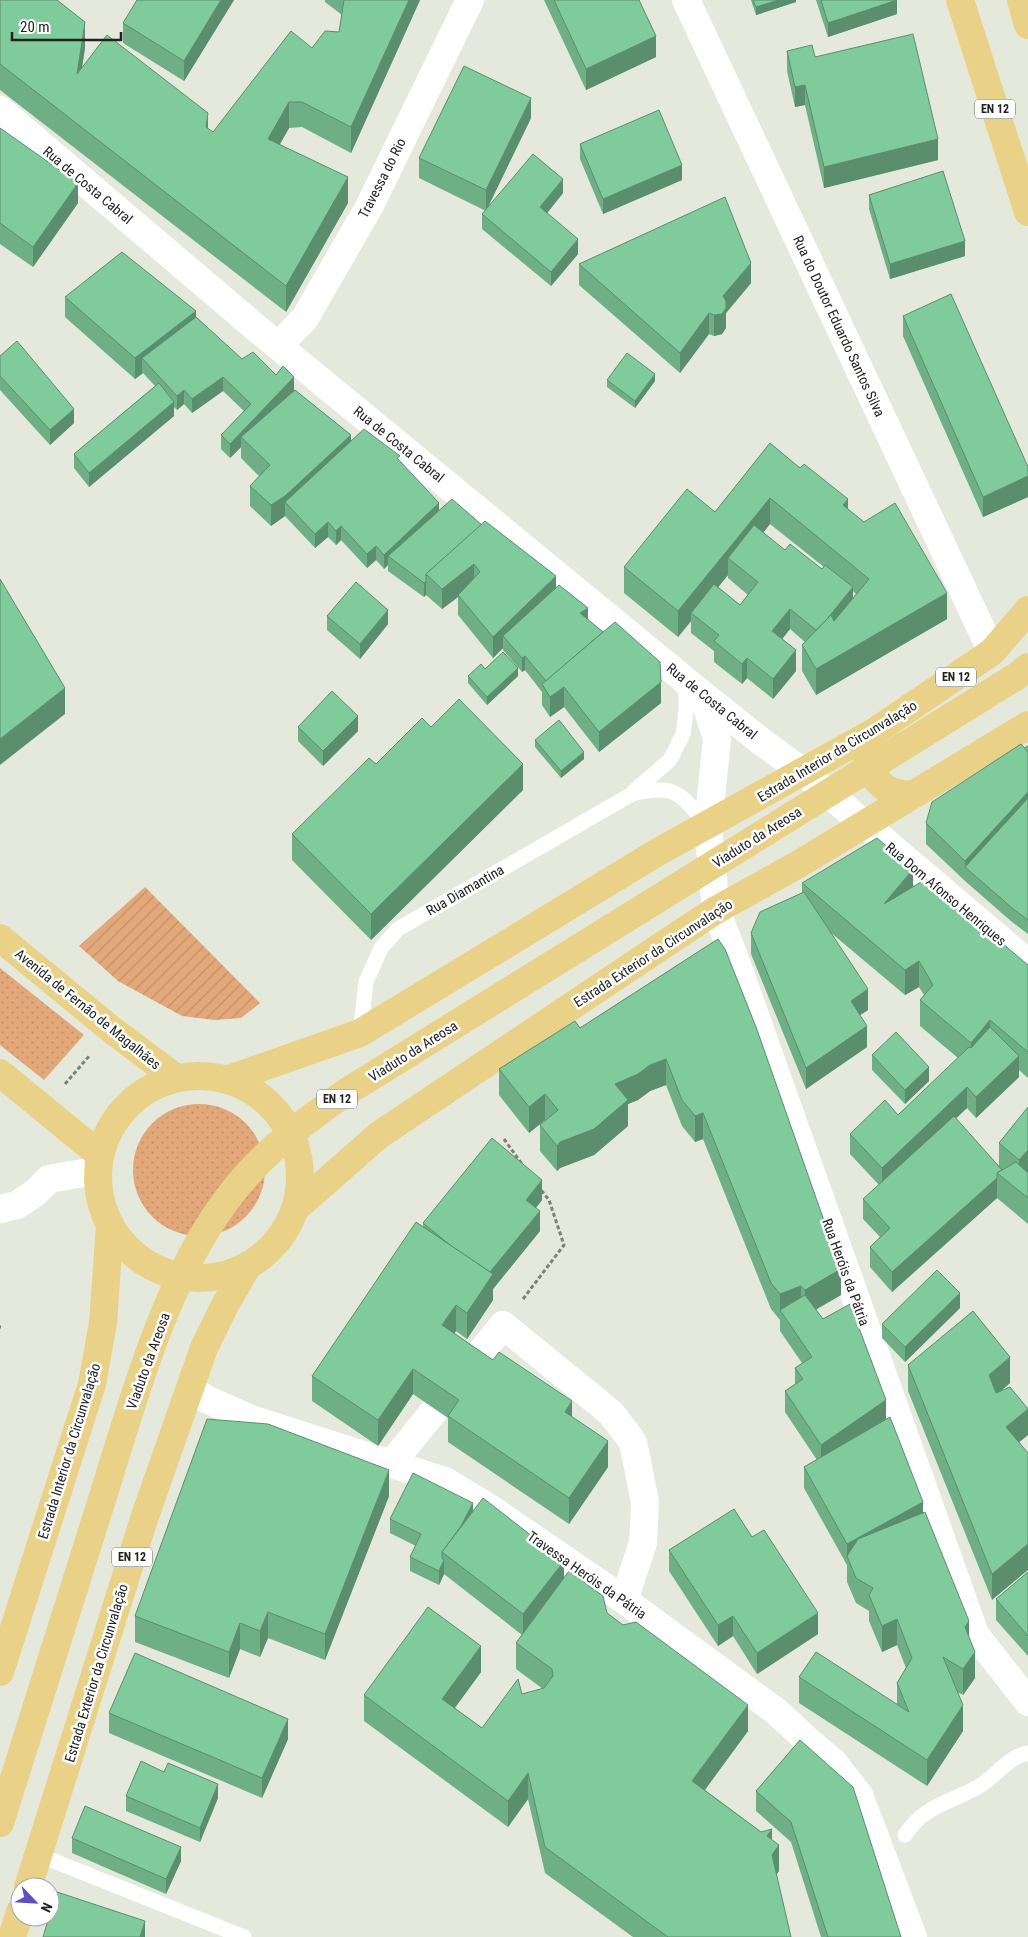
<svg xmlns="http://www.w3.org/2000/svg" width="1028" height="1937" font-family="'Roboto Condensed',sans-serif">
<style>
.grass{fill:url(#grass-dots)}
.garden{fill:url(#garden-furrows)}
.lines{fill:none;stroke-linecap:round;stroke-linejoin:round}
.path{stroke:#7c8077;stroke-width:3;stroke-dasharray:4 2.5;stroke-linecap:butt}
.lane{stroke:#fff;stroke-width:15}
.street{stroke:#fff;stroke-width:28}
.secondary{stroke:#fff;stroke-width:28}
.primary{stroke:#e9d287;stroke-width:28}
.wall{fill:#6eaf85;fill-rule:evenodd}
.shaded-wall{fill:#5a8e6c}
.building{fill:#80cb9b;stroke:#5a8e6c}
.labels{text-anchor:middle;dominant-baseline:central;stroke-width:5;stroke-linejoin:round;paint-order:stroke}
.shield{fill:#fff;stroke:#646663;stroke-width:1}
.shield-label{font-size:12px;font-weight:bold;fill:#222420}
.street-label{font-size:14px;fill:#222420;stroke:#fff}
</style>
<defs>
<pattern id="grass-dots" width="8" height="8" patternUnits="userSpaceOnUse" patternTransform="scale(1.25)"><rect width="8" height="8" fill="#e2a87a"/><path d="M2 2h.1M6 6h.1" fill="none" stroke="#c29069" stroke-width="1.8" stroke-linecap="round"/></pattern>
<pattern id="garden-furrows" width="10" height="10" patternUnits="userSpaceOnUse" patternTransform="scale(1.25)"><rect width="10" height="10" fill="#e2a87a"/><path d="M-1 1l2-2M0 10L10 0M9 11l2-2" fill="none" stroke="#c29069"/></pattern>
</defs>
<rect width="100%" height="100%" fill="#e4e9dc"/>
<!-- grass -->
<g class="grass">
<polygon points="0,968 84,1035 44,1080 0,1045"/>
<circle cx="199" cy="1170" r="66"/>
</g>
<!-- garden -->
<polygon class="garden" points="145,887 260,1003 241,1018 215,1020 182,1016 118,981 79,946"/>
<g class="lines">
<!-- path -->
<g class="path">
<polyline points="65,1084 90,1055"/>
<polyline points="504,1139 522,1164"/>
<polyline points="523,1299 564,1245 549,1200 541,1190"/>
<polyline points="0,1327 1,1327"/>
</g>
<!-- lane -->
<g class="lane">
<polyline points="634,791 670,760 683,734 686,711 686,695 681,680"/>
<path d="M 360,1033 L 366,982 L 381,948 L 398,929 L 632,794 C 677,783 680,794 708,826"/>
<path d="M 905,1835 C 911,1826 917,1819 926,1813 C 944,1800 966,1796 984,1783 C 998,1773 1010,1756 1028,1753"/>
<polyline points="39,1855 244,1937"/>
</g>
<!-- street -->
<g class="street">
<polyline points="686,0 992,652"/>
<polyline points="278,346 305,318 369,207 470,0"/>
<polyline points="716,910 735,959 975,1634 1028,1702"/>
<polyline points="0,1209 17,1205 35,1193 49,1179 95,1171"/>
<polyline points="190,1388 206,1399 251,1419 445,1481 491,1509 624,1600 777,1712 807,1740 833,1762 859,1795 913,1937"/>
<polyline points="392,1463 503,1325 611,1413 633,1442 645,1502 643,1543 624,1600"/>
</g>
<!-- secondary -->
<g class="secondary">
<polyline points="0,110 261,332 703,695 762,742 803,772 1028,963"/>
<polyline points="703,695 717,739 708,826 716,910"/>
</g>
<!-- primary -->
<g class="primary">
<polyline points="960,0 1028,212"/>
<polyline points="1021,0 1028,25"/>
<path d="M 869,750 C 864,766 876,783 889,790 C 895,794 905,794 912,795"/>
<polyline points="0,938 112,1030 176,1078"/>
<polyline points="0,1073 100,1155"/>
<circle cx="199" cy="1177" r="101"/>
<polyline points="229,1079 360,1033 658,852 874,732 992,652 1028,610"/>
<polyline points="297,1207 379,1135 657,949 716,910 799,864 1028,725"/>
<polyline points="0,1672 92,1384 103,1323 110,1225"/>
<path d="M 0,1823 C 35,1713 69,1603 104,1493 C 134,1397 165,1283 225,1202 C 258,1156 302,1123 348,1091 L 1017,676 L 1028,667"/>
<polyline points="28,1887 145,1516 204,1348 224,1307 247,1267"/>
<polyline points="12,1937 20,1912"/>
</g>
</g>
<!-- wall -->
<g class="wall">
<polygon points="0,0 85,48 82,67 208,129 213,132 312,48 339,32 342,15 325,2 325,0 420,0 351,153 302,127 289,128 280,144 348,203 286,312 0,90"/>
<polygon points="234,0 184,81 123,43 123,23"/>
<polygon points="544,0 639,0 656,57 586,90"/>
<polygon points="751,0 796,0 796,2 756,15"/>
<polygon points="816,0 897,0 897,14 828,37"/>
<polygon points="787,51 815,57 938,160 824,188 805,105 795,107 787,71"/>
<polygon points="531,118 486,211 419,178 419,158"/>
<polygon points="0,128 78,203 33,267 0,244"/>
<polygon points="580,144 682,180 603,214 580,159"/>
<polygon points="563,193 547,213 578,254 551,286 482,229 482,214"/>
<polygon points="869,195 965,256 890,279 869,209"/>
<polygon points="579,264 751,283 726,313 726,328 722,334 714,336 709,334 680,373 579,285"/>
<polygon points="65,297 196,317 242,359 276,375 294,390 351,442 400,461 439,511 556,588 588,620 661,703 599,752 564,707 550,717 542,705 542,692 525,670 522,672 503,650 503,648 493,658 458,615 458,597 442,609 426,595 424,597 388,571 388,565 384,569 376,560 367,568 341,540 336,545 328,537 315,548 285,516 271,526 250,506 250,486 259,476 241,458 241,447 230,458 221,449 221,435 244,411 223,391 192,413 184,404 177,410 174,407 174,416 89,487 74,468 74,454 155,386 143,373 135,379 65,317"/>
<polygon points="903,316 1028,467 1028,497 983,517 903,336"/>
<polygon points="0,356 74,423 50,445 0,390"/>
<polygon points="607,380 655,381 635,408 607,387"/>
<path d="M 770,443 L 848,509 L 947,619 L 816,695 L 802,671 L 802,645 L 805,642 L 790,629 L 782,639 L 796,671 L 773,699 L 747,678 L 742,684 L 714,662 L 714,651 L 691,633 L 691,621 L 678,637 L 624,593 L 624,567 L 715,512 ZM 770,524 L 824,567 L 822,569 L 785,550 L 763,533 ZM 728,575 L 728,578 L 748,595 L 740,605 L 718,587 ZM 853,591 L 856,594 L 853,598 Z"/>
<polygon points="327,616 388,624 360,659 327,630"/>
<polygon points="485,669 518,676 487,705 468,683 468,676"/>
<polygon points="298,727 358,731 323,766 298,741"/>
<polygon points="431,727 523,790 371,940 292,860 292,834 376,764"/>
<polygon points="535,740 584,759 561,778 535,747"/>
<polygon points="1028,746 1028,934 1012,922 965,881 926,844 926,823"/>
<polygon points="802,883 913,886 1028,965 1028,1078 1019,1070 1019,1077 976,1118 967,1108 955,1118 999,1166 999,1143 1028,1107 1028,1224 997,1198 892,1292 870,1267 870,1247 880,1237 863,1219 863,1199 879,1185 850,1154 850,1134 898,1115 958,1058 920,1026 920,1000 924,995 919,987 905,995 830,932 868,1010 860,1015 867,1047 806,1089 751,954 751,933 802,893"/>
<polygon points="718,939 841,1295 816,1309 886,1420 923,1513 969,1636 975,1678 963,1695 957,1692 963,1731 927,1786 799,1703 799,1677 897,1704 897,1683 906,1668 897,1645 882,1652 869,1621 869,1611 856,1603 847,1582 847,1565 804,1488 804,1467 817,1460 785,1412 785,1391 795,1384 795,1368 802,1363 780,1331 780,1320 771,1309 703,1139 695,1142 682,1126 666,1085 650,1091 638,1100 628,1104 628,1126 594,1155 560,1168 557,1171 540,1151 540,1125 545,1121 545,1120 529,1133 499,1095 499,1069 580,1028"/>
<polygon points="872,1055 929,1081 905,1104 872,1070"/>
<polygon points="542,1200 536,1208 540,1231 493,1289 493,1300 467,1339 456,1331 454,1333 572,1417 608,1467 569,1524 448,1442 448,1418 413,1394 378,1446 312,1401 312,1376 423,1227 423,1223"/>
<polygon points="960,1308 905,1362 882,1338 882,1324"/>
<polygon points="908,1365 1010,1383 1001,1391 1028,1435 1019,1442 992,1600 908,1391"/>
<polygon points="389,1496 325,1660 268,1638 260,1657 240,1649 229,1678 135,1642 135,1616"/>
<polygon points="473,1511 564,1577 748,1731 705,1790 772,1840 779,1871 776,1874 791,1937 633,1937 545,1873 528,1799 508,1827 364,1721 364,1695 481,1672 455,1708 482,1728 522,1694 543,1689 516,1669 516,1643 522,1635 444,1574 439,1585 410,1571 410,1557 416,1546 390,1533 390,1519"/>
<polygon points="752,1537 818,1634 757,1674 733,1636 718,1646 669,1571 669,1550"/>
<polygon points="1028,1572 1028,1656 996,1620 996,1599"/>
<polygon points="109,1713 288,1739 262,1798 109,1733"/>
<polygon points="800,1740 901,1937 821,1937 791,1842 756,1811 756,1791"/>
<polygon points="164,1772 218,1798 200,1842 126,1811 126,1796"/>
<polygon points="72,1838 181,1861 166,1894 72,1853"/>
</g>
<!-- shaded-wall -->
<g class="shaded-wall">
<polygon points="221,0 234,0 184,81 184,61"/>
<polygon points="409,0 420,0 351,153 351,127"/>
<polygon points="779,0 796,0 796,2 756,15 756,7"/>
<polygon points="897,0 897,14 828,37 828,23"/>
<polygon points="85,22 85,48 77,100 77,74"/>
<polygon points="656,36 656,57 586,90 586,69"/>
<polygon points="805,85 805,105 795,107 795,87"/>
<polygon points="531,98 531,118 486,211 486,190"/>
<polygon points="289,102 289,128 268,165 268,139"/>
<polygon points="208,113 208,139 206,127"/>
<polygon points="938,139 938,160 824,188 824,167"/>
<polygon points="682,165 682,180 603,214 603,199"/>
<polygon points="348,177 348,203 286,312 286,286"/>
<polygon points="563,179 563,193 540,222 540,207"/>
<polygon points="78,183 78,203 33,267 33,247"/>
<polygon points="578,239 578,254 551,286 551,272"/>
<polygon points="965,241 965,256 890,279 890,264"/>
<polygon points="751,263 751,283 726,313 726,328 722,334 714,336 714,315 723,296"/>
<polygon points="196,311 196,332 142,358 142,372 143,373 135,379 135,358"/>
<polygon points="709,313 709,334 680,373 680,353"/>
<polygon points="655,374 655,381 635,408 635,401"/>
<polygon points="223,377 223,391 192,413 192,399"/>
<polygon points="294,377 294,391 241,437 241,447 230,458 230,444"/>
<polygon points="184,390 184,404 177,410 177,396"/>
<polygon points="174,402 174,416 89,487 89,473"/>
<polygon points="74,409 74,423 50,445 50,430"/>
<polygon points="351,435 351,456 285,502 285,516 271,526 271,505"/>
<polygon points="1028,476 1028,497 983,517 983,497"/>
<polygon points="770,498 770,524 737,565 728,558 728,575 695,616 691,613 691,621 678,637 678,611"/>
<polygon points="848,499 848,525 843,505"/>
<polygon points="439,503 439,518 388,556 388,565 384,569 384,555"/>
<polygon points="328,522 328,537 315,548 315,534"/>
<polygon points="341,526 341,540 336,545 336,531"/>
<polygon points="376,546 376,560 367,568 367,554"/>
<polygon points="474,564 474,584 458,595 458,597 442,609 442,589"/>
<polygon points="556,576 556,596 503,636 503,648 493,658 493,637"/>
<polygon points="426,581 426,595 424,597 424,583"/>
<polygon points="853,587 853,607 817,652 817,631"/>
<polygon points="947,593 947,619 816,695 816,669"/>
<polygon points="588,608 588,622 580,613"/>
<polygon points="790,609 790,629 772,652 772,631"/>
<polygon points="388,610 388,624 360,659 360,644"/>
<polygon points="796,650 796,671 773,699 773,679"/>
<polygon points="525,656 525,670 522,672 522,658"/>
<polygon points="747,658 747,678 742,684 742,664"/>
<polygon points="518,668 518,676 487,705 487,697"/>
<polygon points="661,682 661,703 599,752 599,732"/>
<polygon points="564,687 564,707 550,717 550,697"/>
<polygon points="65,688 65,714 0,765 0,739"/>
<polygon points="358,716 358,731 323,766 323,751"/>
<polygon points="584,752 584,759 561,778 561,771"/>
<polygon points="523,764 523,790 371,940 371,914"/>
<polygon points="1028,792 1028,812 965,867 965,861"/>
<polygon points="913,869 913,895 884,904"/>
<polygon points="919,961 919,987 905,995 905,970"/>
<polygon points="868,989 868,1010 851,1021 851,1001"/>
<polygon points="990,1020 990,1046 971,1069 971,1043"/>
<polygon points="867,1026 867,1047 806,1089 806,1068"/>
<polygon points="1019,1056 1019,1077 976,1118 976,1097"/>
<polygon points="666,1059 666,1085 650,1091 638,1100 628,1104 628,1126 594,1155 560,1168 557,1171 557,1146 615,1084 650,1065"/>
<polygon points="929,1067 929,1081 905,1104 905,1090"/>
<polygon points="967,1087 967,1108 882,1189 882,1168"/>
<polygon points="545,1094 545,1120 529,1133 529,1107"/>
<polygon points="703,1113 703,1139 695,1142 695,1116"/>
<polygon points="1028,1150 1028,1175 1019,1186 1019,1160"/>
<polygon points="997,1178 997,1198 892,1292 892,1272"/>
<polygon points="542,1180 542,1200 526,1220 526,1200"/>
<polygon points="540,1211 540,1231 493,1289 493,1300 467,1339 467,1313 487,1275"/>
<polygon points="841,1269 841,1295 805,1316 805,1290"/>
<polygon points="801,1286 801,1311 780,1310 780,1294"/>
<polygon points="960,1293 960,1308 905,1362 905,1347"/>
<polygon points="456,1305 456,1331 442,1351 442,1325"/>
<polygon points="1010,1357 1010,1383 989,1401 989,1375"/>
<polygon points="413,1369 413,1394 378,1446 378,1420"/>
<polygon points="886,1400 886,1421 821,1466 821,1445"/>
<polygon points="572,1401 572,1427 565,1412"/>
<polygon points="1028,1409 1028,1435 1006,1453 1006,1427"/>
<polygon points="608,1441 608,1467 569,1524 569,1498"/>
<polygon points="389,1470 389,1496 325,1660 325,1634"/>
<polygon points="923,1502 923,1523 847,1556 847,1565 847,1544"/>
<polygon points="473,1503 473,1517 452,1544"/>
<polygon points="1028,1544 1028,1570 992,1600 992,1574"/>
<polygon points="444,1560 444,1574 439,1585 439,1571"/>
<polygon points="564,1561 564,1581 523,1635 523,1614"/>
<polygon points="268,1612 268,1638 260,1657 260,1631"/>
<polygon points="818,1613 818,1634 757,1674 757,1653"/>
<polygon points="733,1616 733,1636 718,1646 718,1625"/>
<polygon points="897,1619 897,1645 882,1652 882,1626"/>
<polygon points="969,1621 969,1647 965,1627"/>
<polygon points="240,1623 240,1649 229,1678 229,1652"/>
<polygon points="481,1646 481,1672 442,1725 442,1699"/>
<polygon points="975,1652 975,1678 963,1695 963,1669"/>
<polygon points="748,1705 748,1731 692,1807 692,1781"/>
<polygon points="963,1705 963,1731 927,1786 927,1760"/>
<polygon points="288,1719 288,1739 262,1798 262,1778"/>
<polygon points="528,1773 528,1799 508,1827 508,1801"/>
<polygon points="218,1784 218,1798 200,1842 200,1828"/>
<polygon points="772,1829 772,1854 779,1845 779,1871 772,1881 767,1836"/>
<polygon points="181,1847 181,1861 166,1894 166,1879"/>
<polygon points="145,1921 145,1937 140,1937"/>
</g>
<!-- building -->
<g class="building">
<polygon points="0,0 57,0 85,22 77,74 107,35 208,113 206,127 213,132 291,31 312,48 325,31 339,32 344,0 409,0 351,127 302,102 289,102 268,139 348,177 286,286 0,64"/>
<polygon points="137,0 221,0 184,61 123,23"/>
<polygon points="554,0 639,0 656,36 586,69"/>
<polygon points="753,0 779,0 756,7"/>
<polygon points="821,0 897,0 828,23"/>
<polygon points="913,34 938,139 824,167 805,85 795,87 787,51 812,45 815,57"/>
<polygon points="464,66 531,98 486,190 419,158"/>
<polygon points="659,110 682,165 603,199 580,144"/>
<polygon points="0,128 78,183 33,247 0,223"/>
<polygon points="533,154 563,179 540,207 578,239 551,272 482,214"/>
<polygon points="943,171 965,241 890,264 869,195"/>
<polygon points="725,197 751,263 723,296 726,301 726,308 722,314 714,315 709,313 680,353 579,264"/>
<polygon points="122,252 196,311 135,358 65,297"/>
<polygon points="951,294 1028,467 1028,476 983,497 903,316"/>
<polygon points="196,317 242,359 253,352 276,375 283,366 294,377 230,444 221,435 251,404 223,377 192,399 184,390 177,396 142,358"/>
<polygon points="17,341 74,409 50,430 0,376 0,356"/>
<polygon points="627,353 655,374 635,401 607,380"/>
<polygon points="159,383 174,402 89,473 74,454"/>
<polygon points="295,390 351,435 285,496 271,505 250,486 270,465 241,437"/>
<polygon points="364,429 400,456 397,458 439,503 384,555 376,546 367,554 341,526 336,531 328,522 315,534 285,502"/>
<polygon points="770,443 800,468 804,464 848,499 843,505 864,522 895,503 947,593 816,669 802,645 831,615 834,621 869,579 770,498 678,611 624,567 687,489 715,512"/>
<polygon points="452,499 482,525 426,574 426,581 424,583 388,556"/>
<polygon points="485,521 556,576 493,637 458,595 480,572 474,564 442,589 426,574"/>
<polygon points="754,525 785,550 790,544 822,569 825,565 853,587 827,619 816,630 790,609 772,631 796,650 773,679 747,658 742,664 714,641 719,635 691,613 714,584 740,605 758,582 728,558"/>
<polygon points="0,579 65,688 0,739"/>
<polygon points="356,582 388,610 360,644 327,616"/>
<polygon points="559,585 588,608 580,613 603,632 546,681 525,656 522,658 503,636"/>
<polygon points="615,622 660,662 661,682 599,732 564,687 550,697 542,684"/>
<polygon points="503,652 518,668 487,697 468,676 481,664 485,669"/>
<polygon points="332,691 358,716 323,751 298,727"/>
<polygon points="459,699 523,764 371,914 292,834 369,758 376,764 422,718 431,727"/>
<polygon points="559,720 584,752 561,771 535,740"/>
<polygon points="1021,744 1028,752 1028,792 965,861 926,823 932,802"/>
<polygon points="1028,746 1028,752 1024,748"/>
<polygon points="1028,798 1028,920 1012,908 965,867"/>
<polygon points="877,838 913,869 884,904 926,879 1028,965 1028,1052 990,1020 971,1043 920,1000 933,985 919,961 905,970 802,883"/>
<polygon points="804,892 868,989 851,1001 867,1026 806,1068 751,933 760,912"/>
<polygon points="718,939 725,949 756,1027 841,1269 805,1290 801,1286 780,1294 771,1283 703,1113 695,1116 682,1100 666,1059 650,1065 638,1074 615,1084 628,1100 594,1129 560,1142 557,1146 540,1125 558,1110 545,1094 529,1107 499,1069 575,1021 580,1028"/>
<polygon points="990,1027 1019,1056 976,1097 967,1087 882,1168 850,1134 885,1100 898,1115 969,1047 971,1048"/>
<polygon points="896,1032 929,1067 905,1090 872,1055"/>
<polygon points="1028,1107 1028,1150 1019,1160 999,1143"/>
<polygon points="954,1116 1002,1170 997,1173 997,1178 892,1272 870,1247 890,1228 863,1199"/>
<polygon points="492,1138 542,1180 526,1200 540,1211 490,1272 450,1245 423,1223"/>
<polygon points="1016,1162 1028,1173 1028,1198 997,1173"/>
<polygon points="416,1222 493,1274 467,1313 456,1305 442,1325 493,1360 499,1352 572,1401 565,1412 608,1441 569,1498 448,1416 459,1400 413,1369 378,1420 312,1376"/>
<polygon points="937,1270 960,1293 905,1347 882,1324"/>
<polygon points="805,1295 823,1319 850,1304 886,1400 821,1445 785,1391 803,1379 795,1368 812,1357 780,1310"/>
<polygon points="973,1311 1010,1357 989,1375 996,1393 1010,1387 1028,1409 1006,1427 1028,1453 1028,1544 992,1574 908,1365"/>
<polygon points="890,1417 923,1502 847,1544 804,1467"/>
<polygon points="207,1419 268,1424 389,1470 325,1634 268,1612 260,1631 240,1623 229,1652 135,1616"/>
<polygon points="413,1473 473,1503 461,1526 442,1552 442,1558 444,1560 439,1571 410,1557 421,1534 390,1519"/>
<polygon points="483,1498 564,1561 523,1614 442,1552"/>
<polygon points="734,1509 752,1537 764,1530 818,1613 757,1653 733,1616 718,1625 669,1550"/>
<polygon points="925,1512 969,1621 965,1627 975,1652 963,1669 943,1657 963,1705 927,1760 799,1677 816,1652 909,1712 897,1683 912,1658 897,1619 882,1626 869,1595 873,1588 856,1578 847,1556 858,1539"/>
<polygon points="569,1571 603,1596 607,1613 623,1625 636,1622 748,1705 692,1781 761,1832 772,1829 767,1836 779,1845 772,1855 791,1937 668,1937 545,1847 528,1773 508,1801 364,1695 428,1607 481,1646 442,1699 482,1728 518,1679 522,1694 544,1688 553,1676 552,1669 516,1643"/>
<polygon points="1028,1572 1028,1636 996,1599"/>
<polygon points="135,1653 288,1719 262,1778 109,1713"/>
<polygon points="800,1740 853,1787 901,1937 828,1937 791,1822 756,1791"/>
<polygon points="141,1761 164,1772 168,1763 218,1784 200,1828 126,1796"/>
<polygon points="85,1806 181,1847 166,1879 72,1838"/>
<polygon points="57,1892 145,1921 140,1937 43,1937 49,1917 50,1917"/>
</g>
<g class="labels">
<!-- shield labels -->
<g class="shield">
<rect x="975" y="99.5" width="40" height="19" rx="4"/>
<rect x="936" y="667.5" width="40" height="19" rx="4"/>
<rect x="317" y="1089.5" width="40" height="19" rx="4"/>
<rect x="112" y="1547.5" width="40" height="19" rx="4"/>
</g>
<g class="shield-label">
<text x="995" y="109">EN 12</text>
<text x="956" y="677">EN 12</text>
<text x="337" y="1099">EN 12</text>
<text x="132" y="1557">EN 12</text>
</g>
<!-- street labels -->
<g class="street-label">
<text transform="translate(382 178) rotate(-63)">Travessa do Rio</text>
<text transform="translate(88 185) rotate(40)">Rua de Costa Cabral</text>
<text transform="translate(839 326) rotate(65)">Rua do Doutor Eduardo Santos Silva</text>
<text transform="translate(399 444) rotate(39)">Rua de Costa Cabral</text>
<text transform="translate(712 701) rotate(39)">Rua de Costa Cabral</text>
<text transform="translate(837 751) rotate(-31)">Estrada Interior da Circunvalação</text>
<text transform="translate(757 837) rotate(-32)">Viaduto da Areosa</text>
<text transform="translate(465 890) rotate(-30)">Rua Diamantina</text>
<text transform="translate(946 894) rotate(40)">Rua Dom Afonso Henriques</text>
<text transform="translate(653 953) rotate(-33)">Estrada Exterior da Circunvalação</text>
<text transform="translate(88 1009) rotate(39)">Avenida de Fernão de Magalhães</text>
<text transform="translate(413 1051) rotate(-32)">Viaduto da Areosa</text>
<text transform="translate(846 1272) rotate(70)">Rua Heróis da Pátria</text>
<text transform="translate(148 1361) rotate(-70)">Viaduto da Areosa</text>
<text transform="translate(69 1451) rotate(-73)">Estrada Interior da Circunvalação</text>
<text transform="translate(587 1575) rotate(35)">Travessa Heróis da Pátria</text>
<text transform="translate(96 1673) rotate(-73)">Estrada Exterior da Circunvalação</text>
</g>
</g>
<!-- north arrow -->
<g transform="translate(35 1902) rotate(115)"><circle r="24" fill="#ffffff" stroke="#a7a7a6"/>
<path d="M0-4L9 19L0 12L-9 19Z" fill="#5e4fc8"/>
<text y="-8" font-size="14" font-weight="bold" text-anchor="middle" fill="#222420">N</text>
</g>
<!-- scale -->
<path d="M12 32v8h109v-8" fill="none" stroke="#222420" stroke-width="2.5"/>
<text x="20" y="32" font-size="15" fill="#222420" stroke="#ffffff" stroke-width="4" paint-order="stroke">20 m</text>
</svg>
